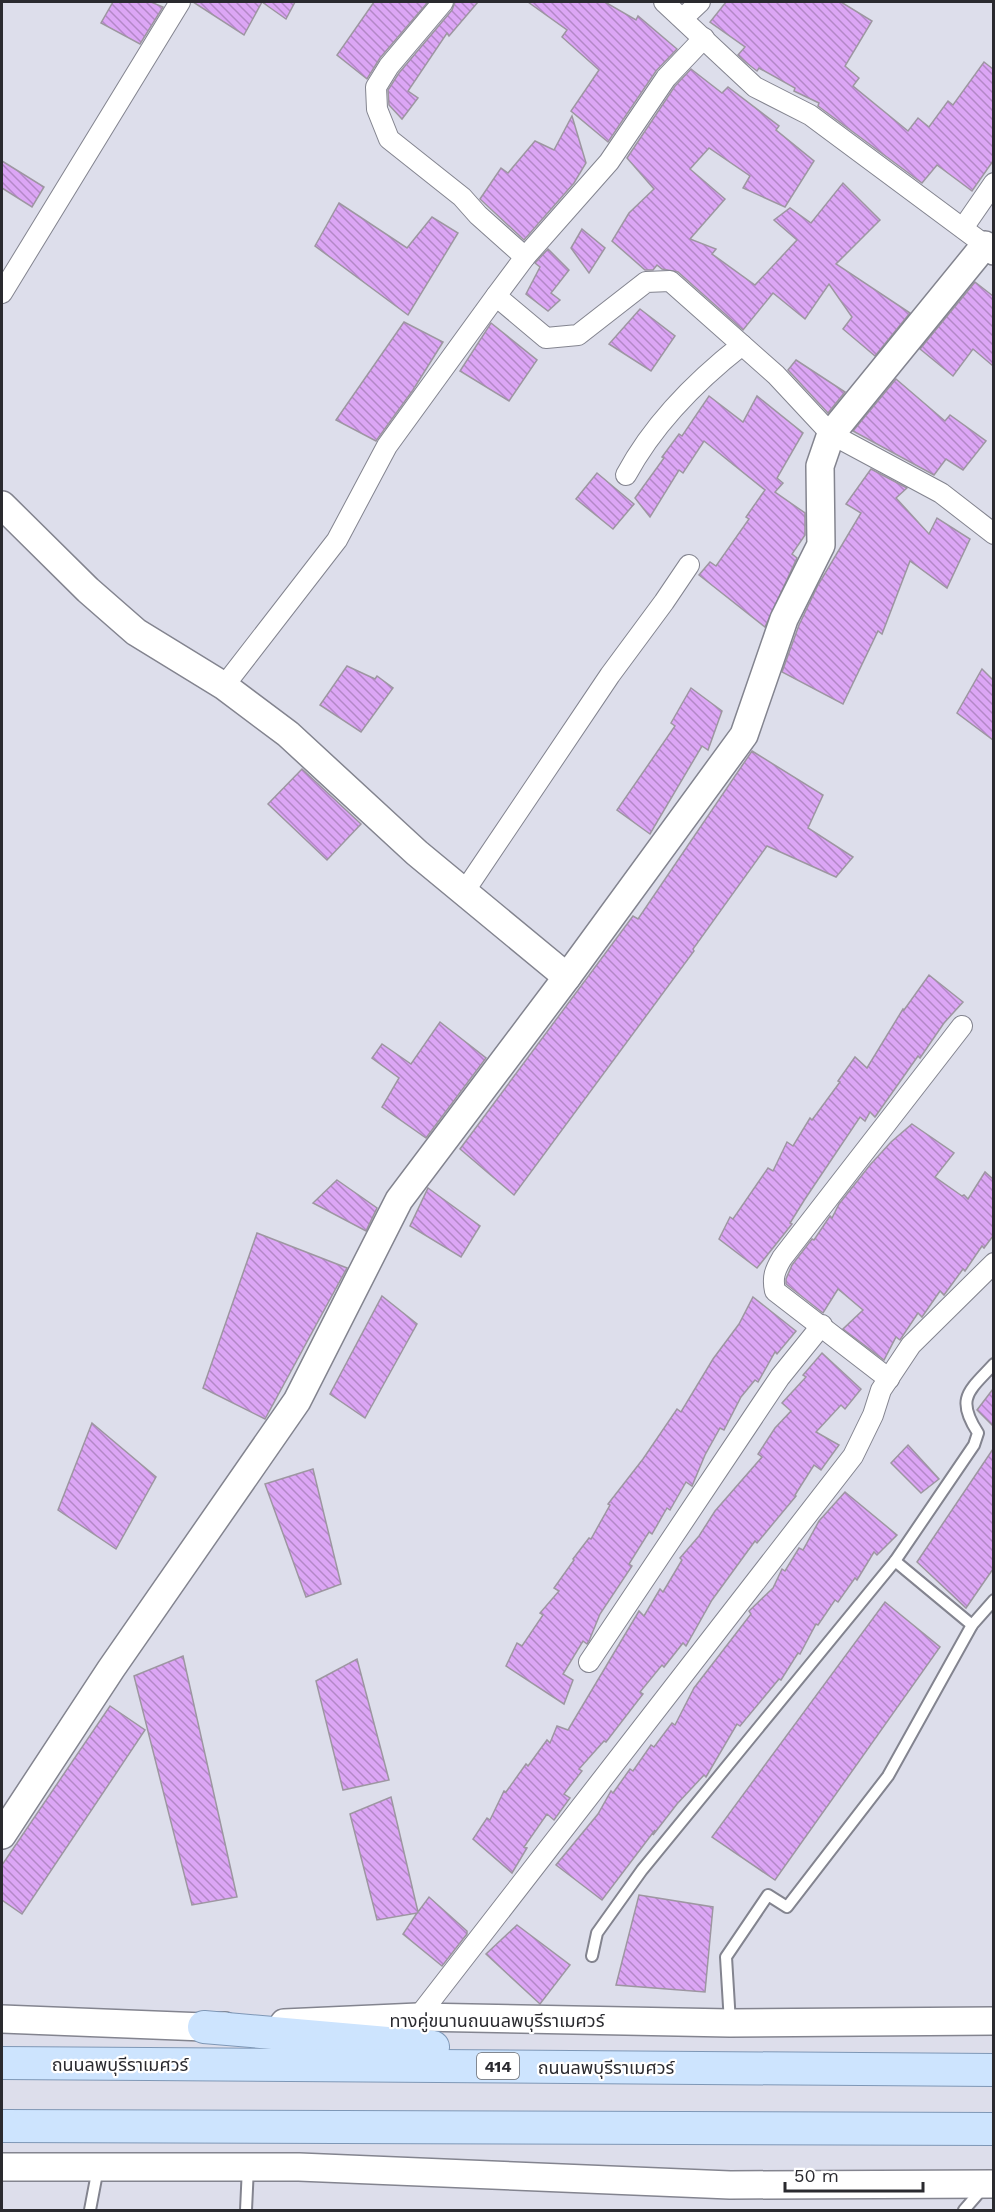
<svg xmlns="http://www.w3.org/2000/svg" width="995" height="2212" font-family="'Work Sans','Noto Sans Thai',sans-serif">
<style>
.building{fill:url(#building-back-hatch);stroke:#9d96a1;stroke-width:1.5}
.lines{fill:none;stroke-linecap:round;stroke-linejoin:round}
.lane-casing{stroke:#83848f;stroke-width:14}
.street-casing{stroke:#83848f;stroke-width:22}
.secondary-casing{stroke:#83848f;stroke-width:30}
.primary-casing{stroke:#7e97b6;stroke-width:34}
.lane{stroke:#fff;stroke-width:10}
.street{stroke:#fff;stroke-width:20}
.secondary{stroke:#fff;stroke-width:27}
.primary{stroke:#cde4fe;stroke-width:32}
.labels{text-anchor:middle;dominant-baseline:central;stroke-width:4.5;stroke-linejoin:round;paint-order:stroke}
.shield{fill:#fff;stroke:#6a6a6d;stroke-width:1.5}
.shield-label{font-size:16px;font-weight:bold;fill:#2a2a2f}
.street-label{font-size:18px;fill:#2a2a2f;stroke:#fff}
</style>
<defs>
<pattern id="building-back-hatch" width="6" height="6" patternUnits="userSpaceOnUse" patternTransform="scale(1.5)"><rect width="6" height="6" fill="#dca6f5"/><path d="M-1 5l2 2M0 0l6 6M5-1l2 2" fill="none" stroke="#b387c7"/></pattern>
</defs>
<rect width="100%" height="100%" fill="#dddeeb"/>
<!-- building -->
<g class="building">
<polygon points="113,2 151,2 163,7 140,44 101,23"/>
<polygon points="193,2 295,2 286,19 262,2 244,35"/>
<polygon points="374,2 428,2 380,58 367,79 337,55"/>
<polygon points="455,2 478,2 449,36 447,33 408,91 418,98 402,119 389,105 388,90 399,73 452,10"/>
<polygon points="528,2 605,2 636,20 638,16 677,49 656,71 608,142 571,111 599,70 562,37 567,30"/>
<polygon points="726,2 841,2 872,21 845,66 859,78 853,86 908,131 918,118 929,127 948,101 953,105 984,62 993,69 993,161 972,191 937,165 922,183 818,106 819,103 794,91 795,88 759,68 757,71 748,64 738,55 745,47 710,22"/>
<polygon points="691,69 722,93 728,87 779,126 776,130 814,161 785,207 743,188 750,176 709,148 690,169 725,199 690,239 716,249 712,254 755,285 797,240 774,220 790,208 811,223 843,183 880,220 836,264 910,313 875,356 843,329 852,317 829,284 805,319 773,293 743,330 678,272 662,269 657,265 653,270 645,270 612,241 629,213 654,189 627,158 675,86"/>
<polygon points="572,116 586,163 574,183 524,240 480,199 501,168 508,173 535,141 554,150"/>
<polygon points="2,161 44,187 32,207 2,188"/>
<polygon points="339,203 407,248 432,217 458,233 408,315 315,246"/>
<polygon points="582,229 605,248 589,273 571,248"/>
<polygon points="548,249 569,270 551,293 560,300 548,311 526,294 540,267 535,263"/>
<polygon points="975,282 993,296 993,366 973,349 953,376 920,349"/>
<polygon points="640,309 675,336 651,371 609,344"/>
<polygon points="404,322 443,342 413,390 376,441 336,420"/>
<polygon points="491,323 537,360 509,401 460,371"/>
<polygon points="796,360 845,392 828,413 788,370"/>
<polygon points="896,379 945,421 950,415 986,441 963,470 946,459 934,475 853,431"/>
<polygon points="709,396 743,422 757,396 803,433 777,478 783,483 775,492 805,513 805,535 792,554 797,558 765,627 699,575 710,562 716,566 749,519 746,517 765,490 704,441 683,473 679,470 650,517 635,498 664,458 662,457 679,434 682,436"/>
<polygon points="871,469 907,488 896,498 929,534 937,518 970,539 947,588 910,561 882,634 878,631 843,704 782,672 799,625 818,585 861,513 846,504"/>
<polygon points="597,473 634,504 613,529 576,499"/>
<polygon points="347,666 375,679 377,676 393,688 361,732 320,705"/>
<polygon points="982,669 993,680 993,740 957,713"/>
<polygon points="691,688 722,711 708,750 702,746 650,834 617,810 675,726 671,723"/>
<polygon points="752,751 823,795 808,828 853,857 836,877 767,846 693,949 694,951 514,1195 460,1149 633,916 638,919"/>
<polygon points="302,769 361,824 327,860 268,804"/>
<polygon points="929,975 963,1002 944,1023 920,1058 918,1056 875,1117 870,1112 865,1121 860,1117 805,1199 790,1223 792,1224 757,1268 719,1239 730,1217 733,1219 768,1168 773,1171 787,1142 793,1146 810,1118 812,1120 840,1082 838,1081 855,1057 867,1068 903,1009 904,1010"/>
<polygon points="440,1022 486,1058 426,1138 382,1107 399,1078 372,1058 382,1044 411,1064"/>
<polygon points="912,1124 954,1153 935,1177 962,1196 964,1195 968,1199 985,1172 993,1179 993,1236 984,1248 982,1246 965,1271 963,1269 944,1295 940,1291 922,1317 918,1313 900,1340 896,1337 884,1360 843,1329 863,1310 838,1289 823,1313 786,1284 786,1279 792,1265 812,1239 814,1240 830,1216 832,1218 839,1204 870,1165 891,1142"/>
<polygon points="337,1180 377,1208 366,1231 313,1203"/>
<polygon points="428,1188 480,1226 461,1257 410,1226"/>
<polygon points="257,1233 347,1268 265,1419 203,1388"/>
<polygon points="382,1296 417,1324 365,1418 330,1394"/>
<polygon points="753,1297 796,1331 777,1354 775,1352 758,1382 755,1380 741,1397 724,1430 720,1428 705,1455 692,1486 686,1482 670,1510 667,1508 652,1534 649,1532 629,1564 632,1566 600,1614 589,1641 587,1644 583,1641 563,1674 573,1680 564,1704 506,1666 517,1643 522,1646 543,1615 540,1613 559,1591 554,1588 574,1560 573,1559 589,1538 591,1539 610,1505 608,1504 643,1459 677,1409 681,1412 713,1359 739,1324"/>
<polygon points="822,1353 861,1389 845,1409 841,1405 816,1432 839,1445 821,1470 814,1465 795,1495 796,1496 757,1543 755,1541 712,1600 686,1646 683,1643 664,1667 662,1665 640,1692 643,1694 606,1742 604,1741 579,1769 582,1771 564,1794 570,1798 554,1820 547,1814 524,1847 527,1848 512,1873 473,1839 487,1818 490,1820 504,1791 506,1792 526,1764 528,1766 547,1740 550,1743 557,1726 568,1730 639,1611 644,1616 660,1589 663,1592 682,1560 680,1558 699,1536 715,1511 762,1457 758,1454 775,1428 791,1411 782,1403 806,1377 803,1375"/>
<polygon points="993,1389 993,1426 977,1410"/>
<polygon points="92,1423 156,1477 116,1549 58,1510"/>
<polygon points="908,1445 939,1479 921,1493 891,1463"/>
<polygon points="993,1449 993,1569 966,1608 917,1562"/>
<polygon points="313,1469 341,1584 306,1597 265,1484"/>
<polygon points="845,1492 897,1535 877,1555 874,1552 857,1580 855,1578 838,1602 835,1600 818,1625 816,1624 800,1654 798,1653 781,1680 779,1679 740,1726 737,1724 706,1777 704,1775 677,1804 653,1835 655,1830 602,1900 556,1865 598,1814 611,1791 613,1793 630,1769 633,1771 651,1745 654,1747 672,1723 675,1725 694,1688 751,1614 749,1611 773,1588 782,1569 785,1571 799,1548 803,1550 819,1521"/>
<polygon points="885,1602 940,1647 775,1880 712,1837"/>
<polygon points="183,1656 237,1897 192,1905 134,1676"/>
<polygon points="357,1659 389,1780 343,1790 316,1681"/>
<polygon points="110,1706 145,1730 22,1914 2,1900 2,1865"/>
<polygon points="391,1797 418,1912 429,1897 467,1931 467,1934 442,1966 403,1934 417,1913 377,1920 350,1814"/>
<polygon points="639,1895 713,1907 705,1992 616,1985"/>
<polygon points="517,1925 570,1965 540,2004 486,1954"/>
</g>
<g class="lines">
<defs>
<g id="lane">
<path d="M 895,1561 L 974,1445 L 978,1433 C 955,1398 969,1391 994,1364"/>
<polyline points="592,1956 597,1933 642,1870 895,1561 972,1625"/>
<polyline points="730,2023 726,1957 768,1895 787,1907 888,1776 972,1625 994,1600"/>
<polyline points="90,2210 98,2168"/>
<polyline points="246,2210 248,2167"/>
<polyline points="964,2210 984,2187"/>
</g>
<g id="street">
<polyline points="443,2 389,66 376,87 377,109 389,139 462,197 478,215 525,257"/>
<polyline points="664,2 755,87 810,115 985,245"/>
<polyline points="683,18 700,2"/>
<polyline points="963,228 994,183"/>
<polyline points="2,293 180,2"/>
<polyline points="496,296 546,338 578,335 646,282 670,281 776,375 831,434 941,493 994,534"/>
<path d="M 626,475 C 654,423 696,381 742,345"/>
<polyline points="224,686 337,540 387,446 496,296 525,257 609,162 666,78 704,38"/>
<polyline points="464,892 610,675 664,602 689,565"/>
<path d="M 889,1379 L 775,1291 C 772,1277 775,1270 782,1258 L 962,1026"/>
<polyline points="589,1662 780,1377 822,1325"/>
<polyline points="418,2017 853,1456 873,1415 881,1390 911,1345 994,1263"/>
</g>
<g id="secondary">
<polyline points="2,505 88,590 136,632 224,686 288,734 417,853 567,977"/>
<polyline points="2,1835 111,1669 297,1401 399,1200 567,977 744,735 784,619 821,545 820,466 831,434 985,245 994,251"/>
<polyline points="2,2019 204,2027 225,2026"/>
<polyline points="284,2023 418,2017 730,2023 994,2021"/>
<polyline points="2,2167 299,2167 730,2185 994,2184"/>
</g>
<g id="primary">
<polyline points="204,2027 433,2047"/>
<polyline points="2,2063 994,2070"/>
<polyline points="2,2126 994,2129"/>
</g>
</defs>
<!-- lane casing -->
<use href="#lane" class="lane-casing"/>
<!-- street casing -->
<use href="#street" class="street-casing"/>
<!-- secondary casing -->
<use href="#secondary" class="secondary-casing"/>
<!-- primary casing -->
<use href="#primary" class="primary-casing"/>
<!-- lane -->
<use href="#lane" class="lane"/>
<!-- street -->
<use href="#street" class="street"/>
<!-- secondary -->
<use href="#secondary" class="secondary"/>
<!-- primary -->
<use href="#primary" class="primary"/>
</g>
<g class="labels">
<!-- shield labels -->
<rect class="shield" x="477" y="2053" width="42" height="26" rx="4.5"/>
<g class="shield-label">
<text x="498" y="2066">414</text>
</g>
<!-- street labels -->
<g class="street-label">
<text x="497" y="2020">ทางคู่ขนานถนนลพบุรีราเมศวร์</text>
<text x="120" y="2064">ถนนลพบุรีราเมศวร์</text>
<text x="606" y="2067">ถนนลพบุรีราเมศวร์</text>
</g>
</g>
<!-- border -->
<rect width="995" height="2212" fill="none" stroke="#2a2a2f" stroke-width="6"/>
<!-- scale -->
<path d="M785 2182v9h138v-9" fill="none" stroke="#2a2a2f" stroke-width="3"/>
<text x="794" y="2182" font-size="18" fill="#2a2a2f" stroke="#ffffff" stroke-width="4.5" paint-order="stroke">50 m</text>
</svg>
